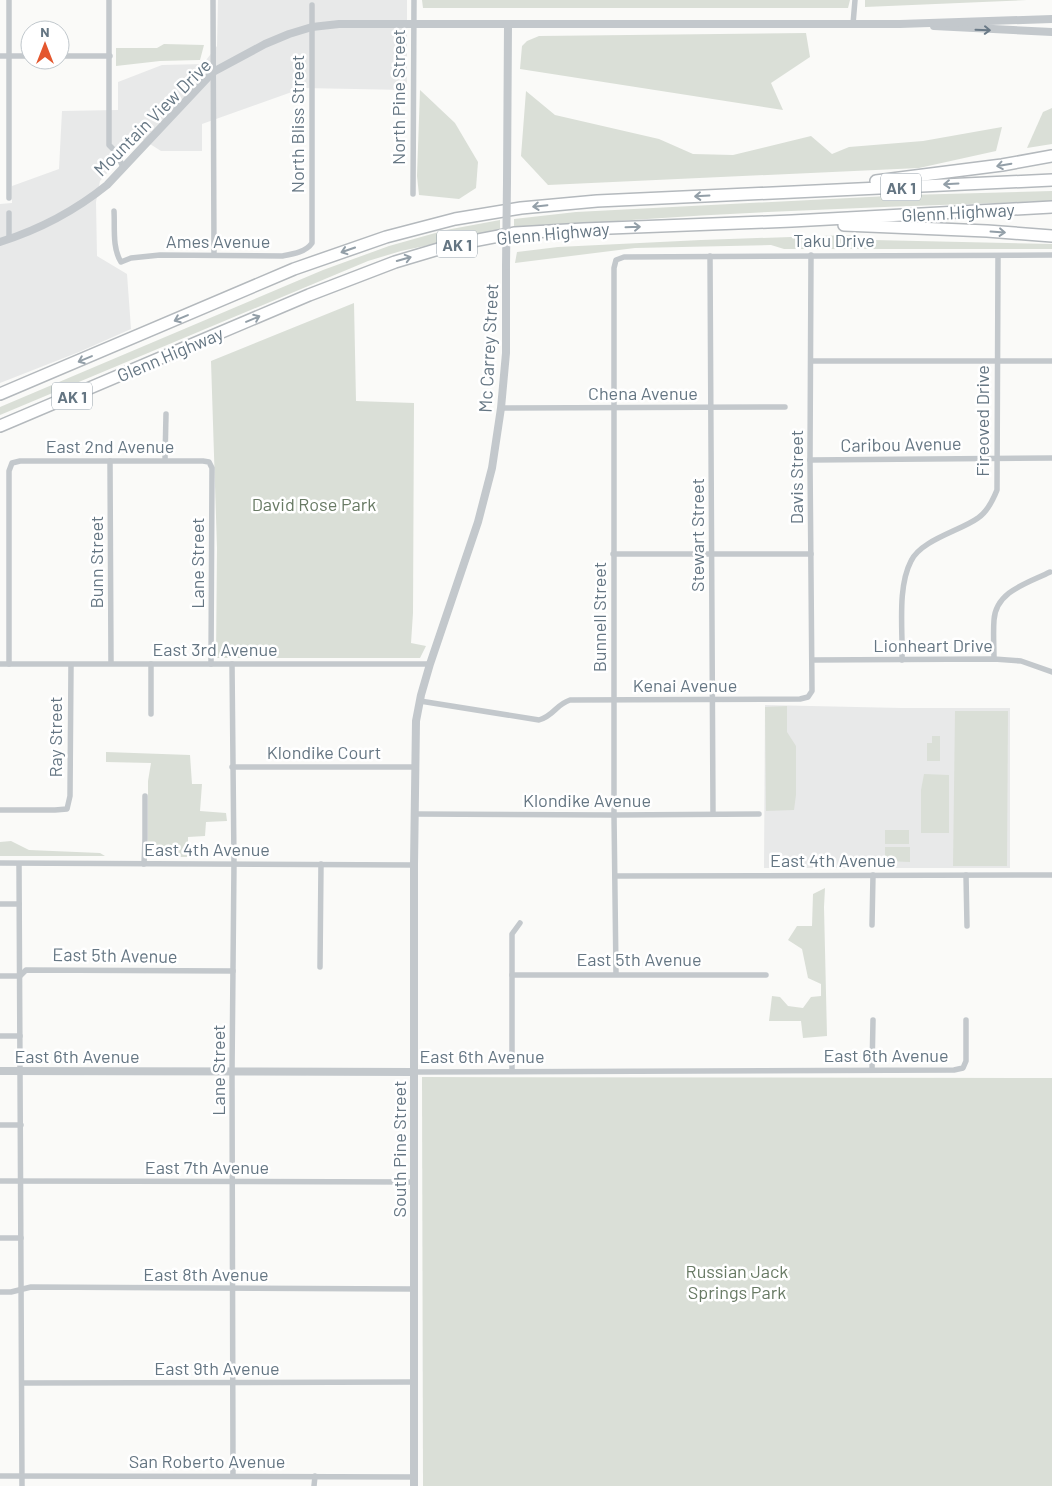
<svg xmlns="http://www.w3.org/2000/svg" width="1052" height="1486" font-family="Barlow,sans-serif">
<style>
.built{fill:#e8e9e9}
.green{fill:#dadfd7}
.lines{fill:none;stroke-linecap:round;stroke-linejoin:round}
.motorway-casing{stroke:#b4b9bd;stroke-width:14}
.minor{stroke:#c3c8cc;stroke-width:5.5}
.tertiary{stroke:#c3c8cc;stroke-width:8}
.motorway{stroke:#fff;stroke-width:11}
.tertiary-bridge{stroke:#c3c8cc;stroke-width:8}
.oneway{stroke:#6a7a87}
.oneway2{stroke:#939fa8}
.labels{text-anchor:middle;dominant-baseline:central;stroke-width:5;stroke-linejoin:round;paint-order:stroke}
.shield{fill:#fff;stroke:#939fa8;stroke-width:1}
.shield-label{font-size:16px;font-weight:bold;fill:#657683}
.street-label{font-size:18px;fill:#657683;stroke:#fff}
.park-label{font-size:18px;fill:#687a64;stroke:#fff}
</style>
<rect width="100%" height="100%" fill="#fafaf8"/>
<!-- built -->
<g class="built">
<polygon points="218,0 407,0 407,90 303,88 202,124 202,151 161,151 139,137 100,181 96,202 97,256 127,274 131,329 79,352 0,383 0,204 12,203 12,186 59,169 62,111 118,110 118,82 162,65 203,64 217,46"/>
<polygon points="765,705 902,708 1010,708 1010,868 764,868"/>
</g>
<!-- green -->
<g class="green">
<polygon points="422,0 850,0 848,8 423,8"/>
<polygon points="865,0 1027,0 865,7"/>
<polygon points="806,33 810,57 771,83 783,110 520,69 522,46 527,41 539,36"/>
<polygon points="164,44 204,45 200,60 160,61 116,66 116,48 157,48"/>
<polygon points="420,90 455,123 478,162 476,188 459,199 419,195 417,176"/>
<polygon points="526,91 555,115 659,139 693,154 733,155 811,136 832,154 849,147 923,141 1002,127 996,151 919,168 548,185 521,156"/>
<polygon points="1052,108 1052,144 1027,148 1043,112"/>
<path d="M 1052,191 L 1052,201 C 873,207 693,213 514,229 L 514,219 L 576,212 L 908,195 Z"/>
<polygon points="500,220 500,230 401,251 368,261 0,415 0,407 323,270 389,246 446,230"/>
<polygon points="849,235 873,240 1052,244 1052,249 784,249 771,245 635,248 515,263 517,252 558,247 701,240"/>
<polygon points="354,303 356,401 414,403 413,613 411,643 426,646 420,658 216,658 217,548 211,361"/>
<polygon points="787,706 787,732 796,746 796,795 794,810 766,811 765,707"/>
<polygon points="955,711 1008,711 1007,866 953,866"/>
<polygon points="932,736 940,736 940,761 927,761 927,743 932,743"/>
<polygon points="106,752 190,755 192,784 202,784 200,811 226,813 227,821 206,822 205,836 188,837 188,857 157,857 148,848 148,781 151,763 106,762"/>
<polygon points="924,774 949,775 949,833 921,833 921,790"/>
<rect x="885" y="830" width="24" height="14"/>
<polygon points="11,841 29,850 100,853 105,856 0,856 0,842"/>
<polygon points="885,847 910,847 910,862 885,861"/>
<polygon points="825,888 824,907 827,1036 803,1038 801,1021 769,1021 772,996 780,997 788,1006 803,1008 811,997 821,996 821,984 808,978 802,949 788,940 797,926 812,926 813,894"/>
<polygon points="422,1077 1052,1078 1052,1486 423,1486"/>
</g>
<g class="lines">
<defs>
<g id="motorway">
<polyline points="876,181 1002,165 1052,156"/>
<polyline points="844,225 987,231 1052,236"/>
<polyline points="0,394 294,269 386,237 455,219 521,208 597,201 1052,180"/>
<polyline points="0,426 309,295 395,262 452,245 515,233 584,229 792,221 1052,207"/>
</g>
</defs>
<!-- motorway casing -->
<use href="#motorway" class="motorway-casing"/>
<!-- minor -->
<g class="minor">
<polyline points="9,0 9,198"/>
<polyline points="109,0 109,145 116,152 123,167"/>
<polyline points="213,0 214,255"/>
<polyline points="853,24 855,0"/>
<polyline points="0,56 30,56"/>
<polyline points="60,56 110,56"/>
<polyline points="413,194 414,0"/>
<path d="M 114,211 C 115,227 112,248 121,262 L 131,258 L 160,255 L 282,256 C 293,254 306,252 312,243 L 312,5"/>
<polyline points="9,213 9,239"/>
<polyline points="710,256 713,814"/>
<polyline points="811,361 1052,361"/>
<polyline points="501,408 785,407"/>
<polyline points="165,460 166,414"/>
<polyline points="810,460 1052,458"/>
<polyline points="110,461 111,663"/>
<polyline points="613,554 811,554"/>
<path d="M 994,659 C 994,646 993,633 994,620 C 996,591 1028,583 1050,572"/>
<polyline points="812,660 994,659 1021,661 1052,672"/>
<path d="M 902,660 C 903,630 897,588 911,561 C 921,540 960,531 978,518 C 987,512 993,500 997,490 L 998,256"/>
<polyline points="0,664 430,664"/>
<polyline points="9,664 9,471 12,463 20,461 203,461 209,462 212,468 211,664"/>
<polyline points="151,664 151,714"/>
<polyline points="232,664 234,863 232,1072 233,1476"/>
<path d="M 420,701 L 539,720 C 555,715 555,705 570,700 L 800,699 L 808,697 L 812,691 L 810,460 L 811,255"/>
<polyline points="232,767 415,767"/>
<polyline points="0,810 55,810 67,809 70,796 71,665"/>
<polyline points="415,814 614,815 759,814"/>
<polyline points="0,863 414,865"/>
<polyline points="19,864 22,1486"/>
<polyline points="144,864 145,839 145,796"/>
<polyline points="966,875 967,926"/>
<polyline points="615,876 1052,875"/>
<polyline points="0,904 19,904"/>
<polyline points="872,925 873,875"/>
<polyline points="320,967 321,864"/>
<polyline points="616,974 614,815 614,268 616,260 624,257 1052,255"/>
<polyline points="512,975 766,975"/>
<polyline points="0,976 20,976 26,970 233,971"/>
<polyline points="0,1036 20,1036"/>
<polyline points="512,1070 512,934 520,923"/>
<polyline points="872,1070 873,1020"/>
<polyline points="414,1072 954,1070 963,1068 966,1061 966,1020"/>
<polyline points="0,1125 21,1125"/>
<polyline points="0,1181 413,1182"/>
<polyline points="0,1238 21,1238"/>
<polyline points="0,1292 11,1292 31,1287 413,1289"/>
<polyline points="22,1383 413,1382"/>
<polyline points="0,1476 414,1477"/>
<polyline points="314,1486 315,1476"/>
</g>
<!-- tertiary -->
<g class="tertiary">
<polyline points="934,26 1052,32"/>
<polyline points="507,182 508,24"/>
<path d="M 0,242 C 38,230 76,210 107,185 L 213,72 L 265,44 L 289,34 L 312,27 L 339,24 L 900,24 L 1052,19"/>
<polyline points="0,1071 414,1072"/>
<polyline points="414,1486 414,865 416,721 421,695 430,664 478,522 492,468 501,408 506,353 506,266"/>
</g>
<!-- motorway -->
<use href="#motorway" class="motorway"/>
<!-- tertiary-bridge -->
<polyline class="tertiary-bridge" points="506,266 507,182"/>
</g>
<!-- one-way arrows -->
<defs><path id="oneway-shaft" d="M-6 0H5M1.5-3L5.5 0L1.5 3" fill="none" stroke-width="1.6" stroke-linecap="round" stroke-linejoin="round" transform="scale(1.25)"/></defs>
<use class="oneway" href="#oneway-shaft" transform="translate(983 30) rotate(2)"/>
<g class="oneway2">
<use href="#oneway-shaft" transform="translate(1004 165) rotate(170)"/>
<use href="#oneway-shaft" transform="translate(951 184) rotate(177)"/>
<use href="#oneway-shaft" transform="translate(702 196) rotate(177)"/>
<use href="#oneway-shaft" transform="translate(540 206) rotate(174)"/>
<use href="#oneway-shaft" transform="translate(633 227) rotate(-2)"/>
<use href="#oneway-shaft" transform="translate(998 232) rotate(4)"/>
<use href="#oneway-shaft" transform="translate(348 250) rotate(161)"/>
<use href="#oneway-shaft" transform="translate(404 259) rotate(-16)"/>
<use href="#oneway-shaft" transform="translate(181 318) rotate(157)"/>
<use href="#oneway-shaft" transform="translate(253 319) rotate(-23)"/>
<use href="#oneway-shaft" transform="translate(85 359) rotate(157)"/>
</g>
<g class="labels">
<!-- shield labels -->
<g class="shield">
<rect x="881" y="173.5" width="40" height="27" rx="4"/>
<rect x="437" y="230.5" width="40" height="27" rx="4"/>
<rect x="52" y="382.5" width="40" height="27" rx="4"/>
</g>
<g class="shield-label">
<text x="901" y="187">AK 1</text>
<text x="457" y="244">AK 1</text>
<text x="72" y="396">AK 1</text>
</g>
<!-- street labels -->
<g class="street-label">
<text transform="translate(398 97) rotate(-90)">North Pine Street</text>
<text transform="translate(152 117) rotate(-45)">Mountain View Drive</text>
<text transform="translate(297 124) rotate(-90)">North Bliss Street</text>
<text transform="translate(958 212) rotate(-3)">Glenn Highway</text>
<text transform="translate(553 233) rotate(-5)">Glenn Highway</text>
<text x="834" y="240">Taku Drive</text>
<text x="218" y="241">Ames Avenue</text>
<text transform="translate(488 348) rotate(-87)">Mc Carrey Street</text>
<text transform="translate(170 354) rotate(-23)">Glenn Highway</text>
<text x="643" y="393">Chena Avenue</text>
<text transform="translate(982 421) rotate(-90)">Fireoved Drive</text>
<text transform="translate(901 444) rotate(-1)">Caribou Avenue</text>
<text x="110" y="446">East 2nd Avenue</text>
<text transform="translate(796 477) rotate(-90)">Davis Street</text>
<text transform="translate(697 535) rotate(-90)">Stewart Street</text>
<text transform="translate(96 562) rotate(-90)">Bunn Street</text>
<text transform="translate(197 563) rotate(-90)">Lane Street</text>
<text transform="translate(599 617) rotate(-90)">Bunnell Street</text>
<text x="933" y="645">Lionheart Drive</text>
<text x="215" y="649">East 3rd Avenue</text>
<text x="685" y="685">Kenai Avenue</text>
<text transform="translate(55 737) rotate(-90)">Ray Street</text>
<text x="324" y="752">Klondike Court</text>
<text x="587" y="800">Klondike Avenue</text>
<text x="207" y="849">East 4th Avenue</text>
<text x="833" y="860">East 4th Avenue</text>
<text transform="translate(115 955) rotate(1)">East 5th Avenue</text>
<text x="639" y="959">East 5th Avenue</text>
<text x="886" y="1055">East 6th Avenue</text>
<text x="77" y="1056">East 6th Avenue</text>
<text x="482" y="1056">East 6th Avenue</text>
<text transform="translate(218 1070) rotate(-90)">Lane Street</text>
<text transform="translate(399 1149) rotate(-90)">South Pine Street</text>
<text x="207" y="1167">East 7th Avenue</text>
<text x="206" y="1274">East 8th Avenue</text>
<text x="217" y="1368">East 9th Avenue</text>
<text x="207" y="1461">San Roberto Avenue</text>
</g>
<!-- park labels -->
<g class="park-label">
<text x="314" y="504">David Rose Park</text>
<text x="737" y="1271">Russian Jack<tspan x="737" dy="21">Springs Park</tspan></text>
</g>
</g>
<!-- north arrow -->
<g transform="translate(45 45)"><circle r="24" fill="#ffffff" stroke="#c1c8cd"/>
<path d="M0-4L9 19L0 12L-9 19Z" fill="#e4572e"/>
<text y="-8" font-size="14" font-weight="bold" text-anchor="middle" fill="#657683">N</text>
</g>
</svg>
